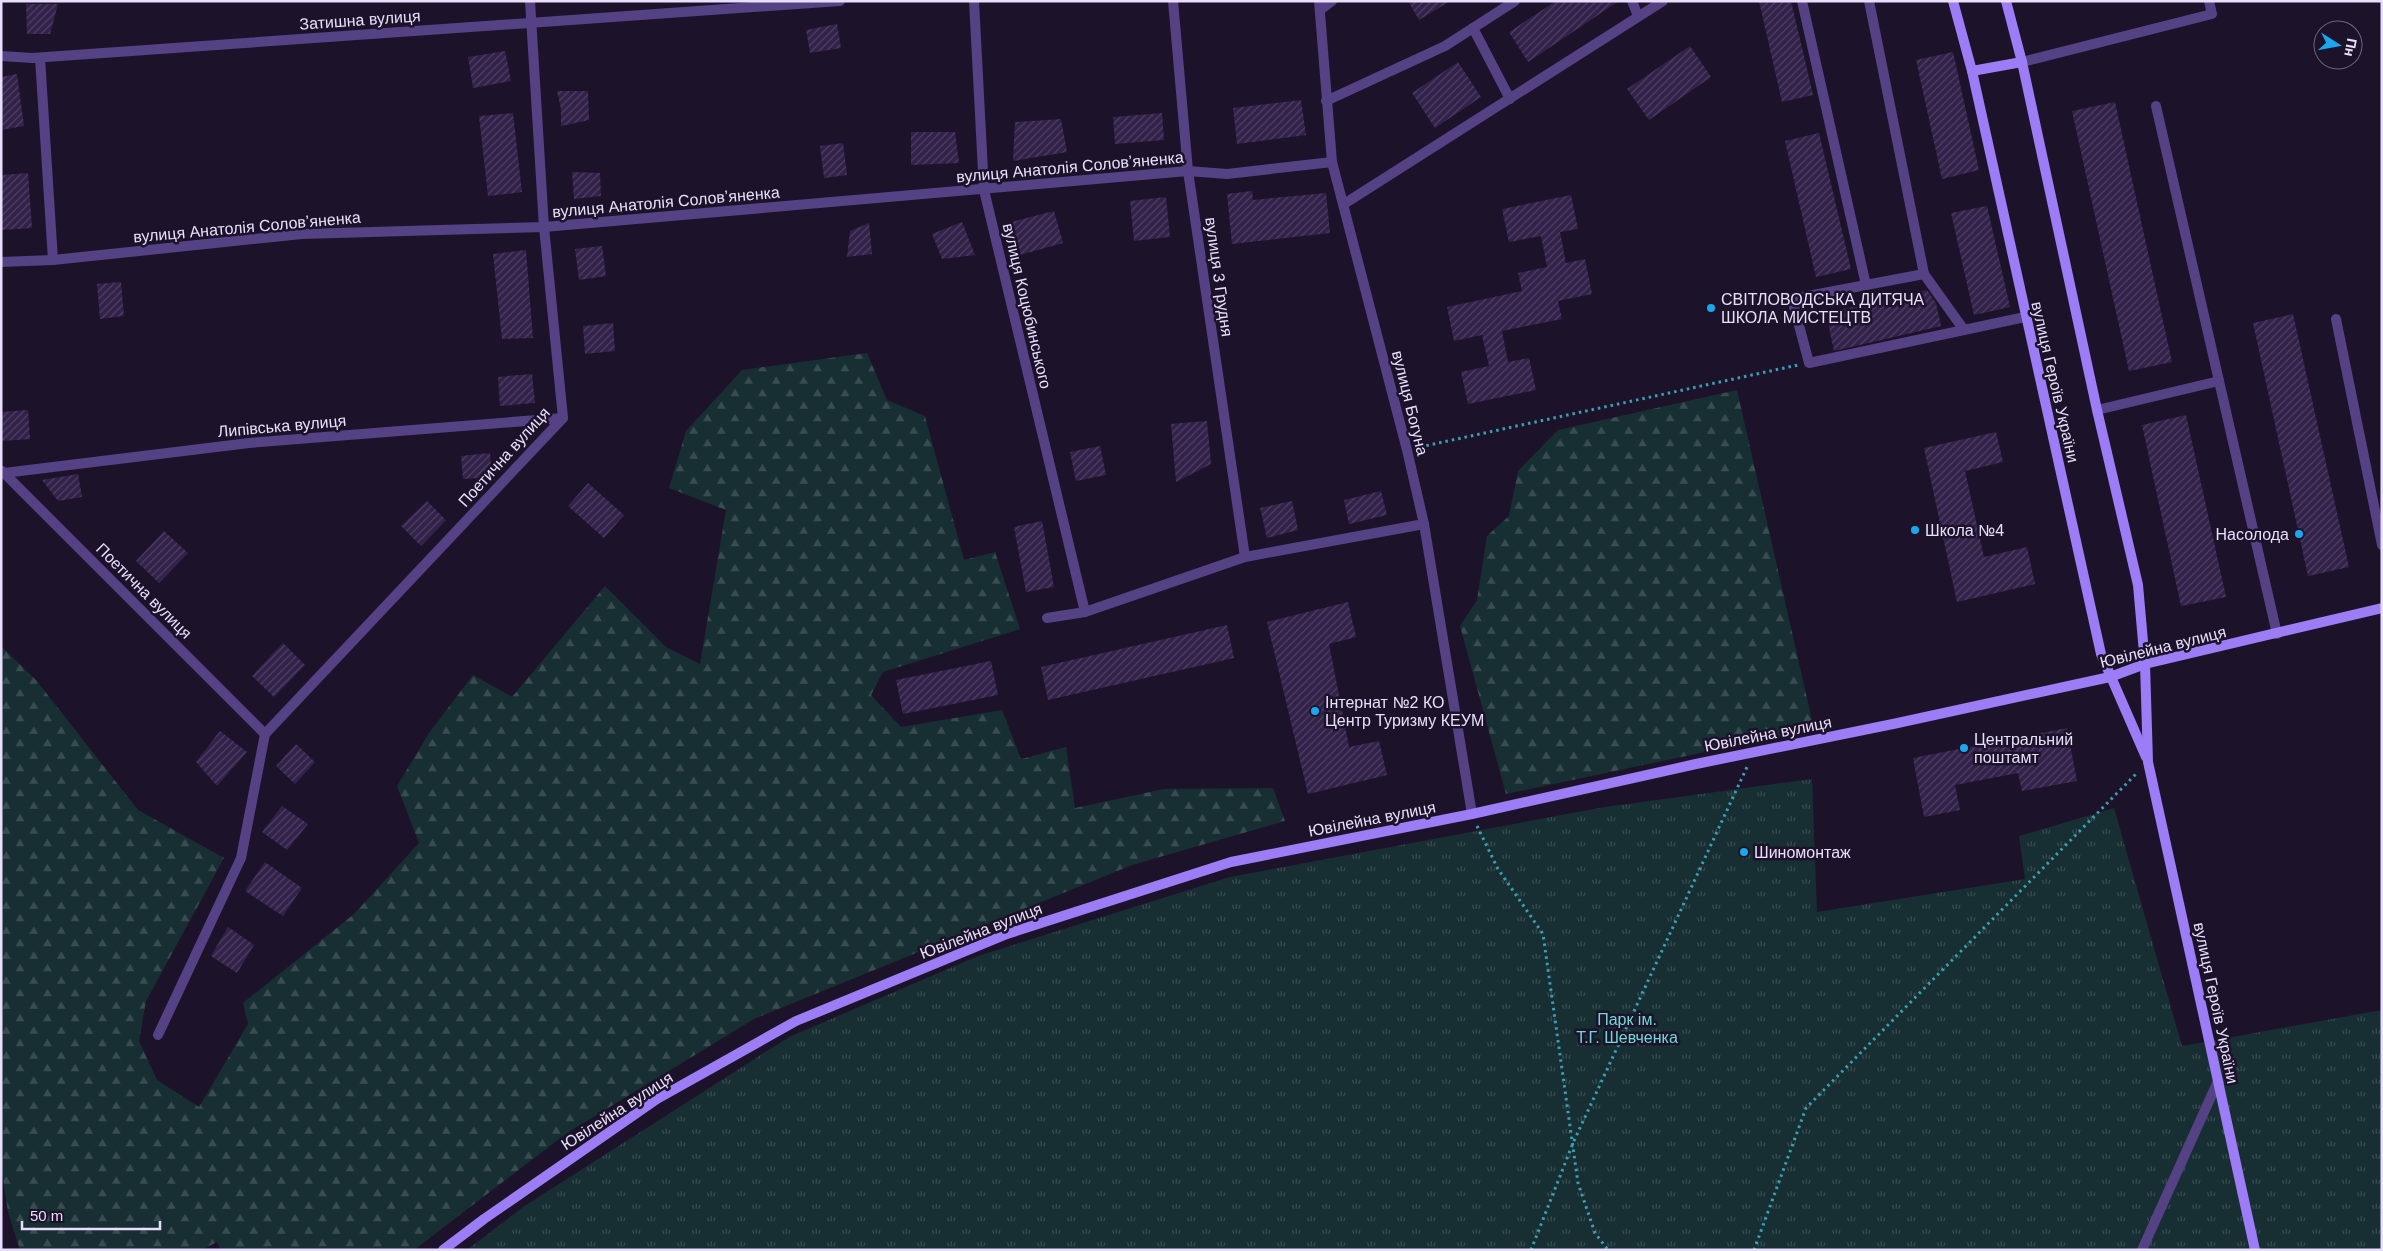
<svg xmlns="http://www.w3.org/2000/svg" width="2383" height="1251" font-family="Helvetica,sans-serif">
<style>
.grass{fill:url(#grass-tufts)}
.forest{fill:url(#forest-firs)}
.building{fill:url(#building-hatch)}
.lines{fill:none;stroke-linecap:round;stroke-linejoin:round}
.path{stroke:#3b9fb4;stroke-width:3;stroke-dasharray:2.5 4;stroke-linecap:butt}
.lane{stroke:#544285;stroke-width:10}
.street{stroke:#544285;stroke-width:10}
.secondary{stroke:#9c7df5;stroke-width:10}
.poi-dot{fill:#1aa7ed;stroke:#1c132a;stroke-width:2}
.labels{text-anchor:middle;dominant-baseline:central;stroke-width:5;stroke-linejoin:round;paint-order:stroke}
.street-label{font-size:16px;fill:#e9defc;stroke:#1c132a}
.poi-label{font-size:16px;fill:#e9defc;stroke:#1c132a;text-anchor:start}
.park-label{font-size:16px;fill:#6fd8d6;stroke:#1c132a}
</style>
<defs>
<pattern id="grass-tufts" width="24" height="20" patternUnits="userSpaceOnUse" patternTransform="scale(1.25)"><rect width="24" height="20" fill="#172e33"/><path d="M3 7l-1-3M5 7V3M7 7l1-3M15 17l-1-3M17 17v-4M19 17l1-3" fill="none" stroke="#394c51"/></pattern>
<pattern id="forest-firs" width="22" height="20" patternUnits="userSpaceOnUse" patternTransform="scale(1.25)"><rect width="22" height="20" fill="#172e33"/><path d="M5 1l3.5 6h-7zM16 11l3.5 6h-7z" fill="#394c51"/></pattern>
<pattern id="building-hatch" width="6" height="6" patternUnits="userSpaceOnUse" patternTransform="scale(1.25)"><rect width="6" height="6" fill="#322149"/><path d="M-1 1l2-2M0 6l6-6M5 7l2-2" fill="none" stroke="#504164"/></pattern>
</defs>
<rect width="100%" height="100%" fill="#1c132a"/>
<!-- grass -->
<polygon class="grass" points="1812,779 1817,912 2025,879 2019,836 2114,808 2182,1046 2382,1010 2382,1250 467,1250 523,1207 789,1037 978,956 1230,877 1605,807"/>
<!-- forest -->
<g class="forest">
<polygon points="867,353 887,400 925,416 964,560 995,552 1020,629 883,672 871,695 901,727 1002,710 1021,759 1066,747 1075,808 1164,789 1273,788 1285,821 1132,865 754,1019 567,1133 414,1250 221,1250 217,1242 202,1250 20,1250 8,1212 1,1166 1,646 36,680 138,810 224,858 146,1001 139,1041 157,1080 199,1107 248,1024 243,1003 354,914 419,843 397,786 429,733 473,675 512,697 605,586 666,647 700,664 726,510 669,488 686,431 742,370"/>
<polygon points="1737,390 1814,729 1506,794 1460,626 1477,600 1487,536 1509,516 1518,471 1558,430"/>
</g>
<!-- building -->
<g class="building">
<polygon points="1408,1 1450,1 1419,20"/>
<polygon points="1556,1 1619,1 1528,62 1509,32"/>
<polygon points="1759,1 1791,1 1813,95 1782,102"/>
<polygon points="26,4 58,4 50,34 27,34"/>
<polygon points="837,24 841,48 810,53 806,30"/>
<polygon points="1690,46 1711,77 1649,120 1627,89"/>
<polygon points="505,51 511,81 473,88 468,57"/>
<polygon points="1953,52 1979,170 1942,179 1916,60"/>
<polygon points="1458,62 1481,97 1435,128 1412,93"/>
<polygon points="17,74 24,126 1,130 1,77"/>
<polygon points="557,91 588,91 589,120 561,126 561,109"/>
<polygon points="1301,100 1306,135 1237,144 1233,108"/>
<polygon points="2115,102 2172,362 2129,371 2072,111"/>
<polygon points="513,113 522,192 488,196 479,116"/>
<polygon points="1162,113 1164,140 1115,144 1113,117"/>
<polygon points="1061,119 1067,152 1013,161 1015,122"/>
<polygon points="911,132 955,132 959,163 911,165"/>
<polygon points="1819,133 1851,269 1816,277 1785,141"/>
<polygon points="843,143 847,175 824,178 820,146"/>
<polygon points="572,172 600,173 601,196 574,199"/>
<polygon points="28,173 32,228 1,230 1,175"/>
<polygon points="1252,191 1253,200 1326,193 1330,233 1232,244 1227,194"/>
<polygon points="1571,195 1578,229 1560,232 1566,263 1585,259 1592,294 1558,301 1562,319 1502,331 1508,362 1529,358 1536,390 1468,404 1461,372 1489,366 1482,335 1454,341 1447,307 1522,291 1518,273 1547,267 1541,236 1509,242 1502,209"/>
<polygon points="1166,197 1170,237 1134,241 1130,201"/>
<polygon points="1987,206 2010,307 1974,315 1951,213"/>
<polygon points="1054,211 1063,243 1020,255 1011,222"/>
<polygon points="962,222 975,255 942,259 932,234"/>
<polygon points="869,223 872,254 847,257 850,231"/>
<polygon points="602,246 606,276 579,280 575,249"/>
<polygon points="526,250 533,338 502,339 493,254"/>
<polygon points="121,282 124,316 100,319 97,284"/>
<polygon points="1927,290 1936,303 1941,326 1834,351 1826,313"/>
<polygon points="2293,314 2349,567 2308,576 2253,323"/>
<polygon points="613,323 615,351 585,354 583,326"/>
<polygon points="532,374 535,403 500,406 498,377"/>
<polygon points="28,410 30,439 1,441 1,412"/>
<polygon points="2186,415 2226,597 2181,606 2142,425"/>
<polygon points="1207,421 1211,464 1176,482 1171,424"/>
<polygon points="1996,432 2003,462 1965,471 1984,557 2027,547 2035,584 1957,602 1924,448"/>
<polygon points="1100,446 1106,475 1076,481 1070,452"/>
<polygon points="490,453 492,477 463,479 461,456"/>
<polygon points="78,474 82,497 58,501 42,480"/>
<polygon points="588,483 624,515 604,538 568,506"/>
<polygon points="1381,491 1387,515 1349,524 1344,500"/>
<polygon points="427,501 446,520 421,546 401,526"/>
<polygon points="1292,501 1298,530 1267,538 1260,508"/>
<polygon points="1042,521 1054,587 1026,592 1014,527"/>
<polygon points="164,531 188,553 159,583 136,561"/>
<polygon points="1348,602 1356,637 1329,644 1349,747 1379,741 1387,775 1308,794 1267,622"/>
<polygon points="1227,625 1234,658 1048,700 1041,667"/>
<polygon points="283,643 305,665 274,697 252,676"/>
<polygon points="991,661 998,695 903,714 896,680"/>
<polygon points="2067,728 2077,781 2022,791 2018,773 1955,785 1960,810 1924,817 1913,758"/>
<polygon points="220,731 247,752 217,786 196,762"/>
<polygon points="296,744 315,762 295,784 276,766"/>
<polygon points="282,806 308,824 287,850 262,832"/>
<polygon points="265,862 302,888 283,916 245,891"/>
<polygon points="228,927 254,945 237,973 211,956"/>
</g>
<g class="lines">
<!-- path -->
<g class="path">
<polyline points="1420,447 1798,365"/>
<polyline points="1477,826 1498,869 1543,934 1578,1183 1595,1233 1608,1250"/>
<polyline points="1531,1250 1573,1143 1747,767"/>
<polyline points="1754,1250 1806,1108 2137,773"/>
</g>
<!-- lane -->
<g class="lane">
<polyline points="1632,1 1638,16"/>
<polyline points="1802,1 1866,285 1924,274 1869,1"/>
<polyline points="1320,10 1332,1"/>
<polyline points="1473,28 1510,99"/>
<polyline points="1,56 32,58"/>
<polyline points="40,58 53,260"/>
<polyline points="2022,62 2212,14 2209,1"/>
<polyline points="1326,101 1445,46 1515,1"/>
<polyline points="2156,106 2277,634"/>
<polyline points="1344,204 1663,1"/>
<polyline points="1924,274 1964,330"/>
<polyline points="1866,285 1792,299 1809,363 2025,317"/>
<polyline points="2336,319 2382,545"/>
<polyline points="2097,410 2219,381"/>
<polyline points="1047,618 1085,612 1245,557 1424,524"/>
<polyline points="2142,1250 2218,1081"/>
</g>
<!-- street -->
<g class="street">
<polyline points="974,1 984,190 1085,612"/>
<polyline points="1173,1 1188,171 1245,557"/>
<polyline points="1319,1 1332,162 1407,450 1424,524 1472,814"/>
<polyline points="32,58 840,1"/>
<polyline points="1,262 53,260 302,234 544,227 1188,171 1227,174 1332,162"/>
<polyline points="2,471 265,734"/>
<polyline points="4,473 249,443 563,418"/>
<polyline points="158,1035 241,858 265,734 563,418 544,227 530,1"/>
</g>
<!-- secondary -->
<g class="secondary">
<polyline points="1953,1 1972,71 2101,654 2146,757"/>
<polyline points="2006,1 2022,62 2097,410 2138,585 2145,664 2148,762 2255,1250"/>
<polyline points="1972,71 2022,62"/>
<polyline points="443,1250 484,1219 657,1099 796,1021 1007,934 1231,862 1472,814 1696,764 1893,724 2110,677 2145,664 2382,608"/>
</g>
</g>
<!-- markers -->
<g class="poi-dot">
<circle cx="1711" cy="308" r="5"/>
<circle cx="1915" cy="530" r="5"/>
<circle cx="2299" cy="534" r="5"/>
<circle cx="1315" cy="711" r="5"/>
<circle cx="1964" cy="748" r="5"/>
<circle cx="1744" cy="852" r="5"/>
</g>
<g class="labels">
<!-- street labels -->
<g class="street-label">
<text transform="translate(360 20) rotate(-4)">Затишна вулиця</text>
<text transform="translate(1070 167) rotate(-5)">вулиця Анатолія Соловʼяненка</text>
<text transform="translate(666 202) rotate(-5)">вулиця Анатолія Соловʼяненка</text>
<text transform="translate(247 227) rotate(-5)">вулиця Анатолія Соловʼяненка</text>
<text transform="translate(1219 277) rotate(82)">вулиця 3 Грудня</text>
<text transform="translate(1027 306) rotate(77)">вулиця Коцюбинського</text>
<text transform="translate(2055 382) rotate(77)">вулиця Героїв України</text>
<text transform="translate(1410 403) rotate(76)">вулиця Богуна</text>
<text transform="translate(282 426) rotate(-5)">Липівська вулиця</text>
<text transform="translate(504 457) rotate(-48)">Поетична вулиця</text>
<text transform="translate(144 591) rotate(45)">Поетична вулиця</text>
<text transform="translate(2163 647) rotate(-14)">Ювілейна вулиця</text>
<text transform="translate(1768 734) rotate(-11)">Ювілейна вулиця</text>
<text transform="translate(1372 819) rotate(-11)">Ювілейна вулиця</text>
<text transform="translate(981 931) rotate(-21)">Ювілейна вулиця</text>
<text transform="translate(2216 1003) rotate(78)">вулиця Героїв України</text>
<text transform="translate(617 1111) rotate(-33)">Ювілейна вулиця</text>
</g>
<!-- poi labels -->
<g class="poi-label">
<text x="1721" y="299">СВІТЛОВОДСЬКА ДИТЯЧА<tspan x="1721" dy="18">ШКОЛА МИСТЕЦТВ</tspan></text>
<text x="1925" y="530">Школа №4</text>
<text x="2289" y="534" text-anchor="end">Насолода</text>
<text x="1325" y="702">Інтернат №2 КО<tspan x="1325" dy="18">Центр Туризму КЕУМ</tspan></text>
<text x="1974" y="739">Центральний<tspan x="1974" dy="18">поштамт</tspan></text>
<text x="1754" y="852">Шиномонтаж</text>
</g>
<!-- park labels -->
<g class="park-label">
<text x="1627" y="1019">Парк ім.<tspan x="1627" dy="18">Т.Г. Шевченка</tspan></text>
</g>
</g>
<!-- border -->
<rect width="2383" height="1251" fill="none" stroke="#e9defc" stroke-width="5"/>
<!-- north arrow -->
<g transform="translate(2338 45) rotate(101)"><circle r="24" fill="#1c132a" stroke="#6e647e"/>
<path d="M0-4L9 19L0 12L-9 19Z" fill="#1aa7ed"/>
<text y="-8" font-size="14" font-weight="bold" text-anchor="middle" fill="#e9defc">Пн</text>
</g>
<!-- scale -->
<path d="M22 1221v8h138v-8" fill="none" stroke="#e9defc" stroke-width="2.5"/>
<text x="30" y="1221" font-size="15" fill="#e9defc" stroke="#1c132a" stroke-width="4" paint-order="stroke">50 m</text>
</svg>
